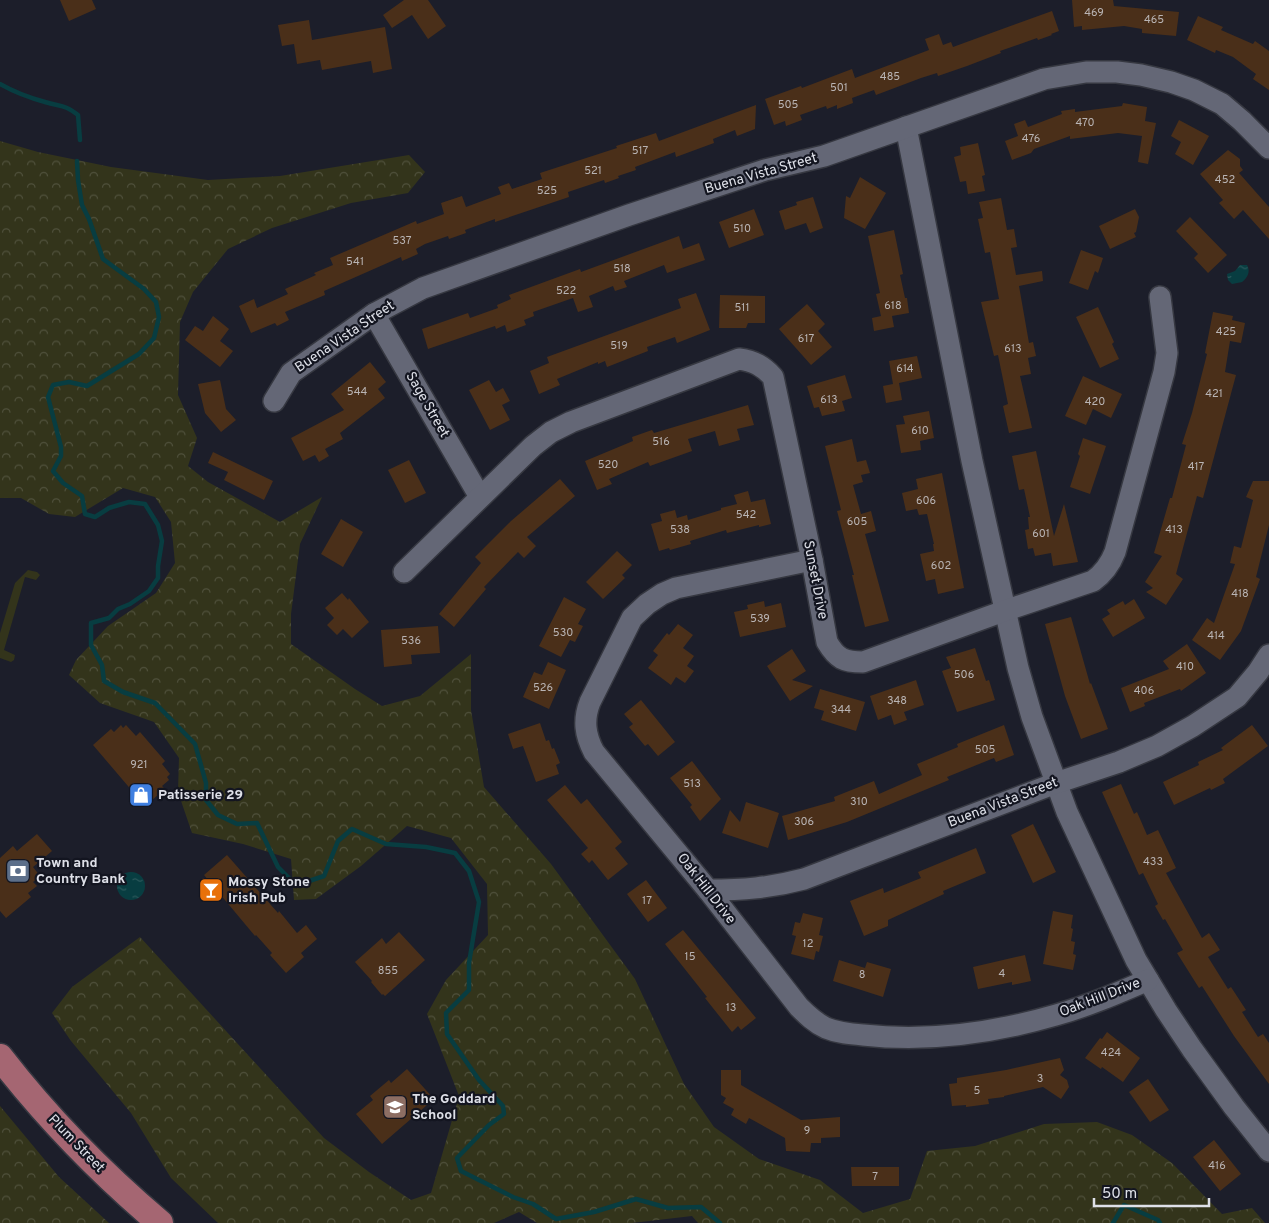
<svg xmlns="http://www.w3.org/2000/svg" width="1269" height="1223" font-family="Overpass,sans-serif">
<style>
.grass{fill:#33341b}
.forest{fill:url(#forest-crowns)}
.water{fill:url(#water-ripples)}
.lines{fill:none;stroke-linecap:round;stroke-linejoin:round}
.stream{stroke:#083d41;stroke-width:4.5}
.building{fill:#4a2f19}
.minor-casing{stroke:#363841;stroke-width:24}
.major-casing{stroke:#363841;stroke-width:29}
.minor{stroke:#646776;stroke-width:21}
.major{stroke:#a56672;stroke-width:26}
.labels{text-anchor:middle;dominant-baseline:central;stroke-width:4.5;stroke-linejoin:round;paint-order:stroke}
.number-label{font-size:11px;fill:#b9b4b4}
.street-label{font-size:14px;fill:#dee0e8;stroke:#131520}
.poi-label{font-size:14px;font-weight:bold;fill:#dee0e8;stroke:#131520;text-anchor:start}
</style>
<defs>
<pattern id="forest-crowns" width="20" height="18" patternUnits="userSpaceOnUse" patternTransform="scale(1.25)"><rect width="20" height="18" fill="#33341b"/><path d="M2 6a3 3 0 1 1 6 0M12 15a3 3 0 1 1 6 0" fill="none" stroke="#50513c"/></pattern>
<pattern id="water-ripples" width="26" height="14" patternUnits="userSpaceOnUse" patternTransform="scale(1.25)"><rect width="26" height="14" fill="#083d41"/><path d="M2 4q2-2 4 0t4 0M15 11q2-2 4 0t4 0" fill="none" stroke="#2c595c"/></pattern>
</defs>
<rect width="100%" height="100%" fill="#1c1e2a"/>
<!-- grass -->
<polygon class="grass" points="28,570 37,572 40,575 36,580 25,577 4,650 15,655 14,660 11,662 0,658 0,633 15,583"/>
<!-- forest -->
<g class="forest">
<polygon points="0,141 38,152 111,167 208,180 280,176 409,155 425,172 408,193 351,203 272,228 228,249 193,292 180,322 178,395 197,438 188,466 208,482 280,522 322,497 300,544 291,614 291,644 355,689 382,706 420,696 471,654 471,710 484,787 551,864 635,979 684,1084 714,1127 759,1159 820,1180 863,1213 910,1199 927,1151 975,1146 1044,1124 1097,1122 1132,1135 1172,1163 1222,1214 1252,1208 1265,1223 698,1223 692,1216 632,1223 537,1223 519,1212 494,1223 218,1223 171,1178 131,1113 71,1041 52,1013 72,987 140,937 324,1138 369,1172 411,1200 431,1193 459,1096 427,1014 446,980 488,935 487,884 451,838 407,826 361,866 316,899 294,900 291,859 243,844 192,833 178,792 179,758 154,722 100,703 69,675 76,660 108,626 156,593 175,563 171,522 155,497 123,488 75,517 49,514 21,498 0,498"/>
<polygon points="0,1106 59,1177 109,1223 0,1223"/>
</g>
<!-- water -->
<g class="water">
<path d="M 1240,265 L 1247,265 C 1251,272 1247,278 1242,282 L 1232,284 L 1228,280 L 1227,274 L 1235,271 Z"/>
<circle cx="131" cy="886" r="14"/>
</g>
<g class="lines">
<!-- stream -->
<g class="stream">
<path d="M 0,84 C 14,92 30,98 45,102 C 61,107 64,104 78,115 L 80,140"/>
<polyline points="77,161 78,180 82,205 89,219 103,259 144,289 156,302 159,317 154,338 139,354 87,386 69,382 53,385 48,397 61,447 61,456 53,471 63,483 82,496 85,514 95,517 109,508 129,502 145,504 158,525 162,541 158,566 158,578 149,591 130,604 118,609 109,618 91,623 91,645 102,665 104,681 123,692 155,703 195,744 206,783 206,800 218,815 237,824 257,823 278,867 293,882 309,881 324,876 338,841 352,829 386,844 426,847 455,853 469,871 479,902 469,963 469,990 446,1013 447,1034 479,1080 503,1106 504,1114 489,1125 457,1158 461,1171 513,1197 533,1204 556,1219 594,1212 636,1199 668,1208 701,1207 720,1223"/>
<polyline points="1113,1223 1124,1205 1158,1220 1160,1223"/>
</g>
</g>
<!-- building -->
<g class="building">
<polygon points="60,0 92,0 96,9 69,21"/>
<polygon points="404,0 428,0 446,26 428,39 412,15 392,28 383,15"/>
<polygon points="1072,0 1113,0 1114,6 1179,12 1176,36 1142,33 1142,29 1124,26 1082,30 1082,26 1074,27"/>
<polygon points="1052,11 1059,31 1051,34 1052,35 1038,40 1037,38 1000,51 1001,53 967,66 938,76 937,73 921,78 876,95 874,90 852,98 853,103 837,109 837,105 827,109 826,106 800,115 802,120 786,126 785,121 774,125 765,99 801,86 802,88 852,69 855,78 929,50 925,39 939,34 943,45 951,42 953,47"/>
<polygon points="1198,16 1223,27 1221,30 1253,44 1255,41 1269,51 1269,90 1253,79 1256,74 1233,57 1216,50 1215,53 1187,40"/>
<polygon points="309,20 312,40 385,27 392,69 373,73 371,61 322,70 320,60 297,64 294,44 282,46 278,25"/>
<polygon points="1123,103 1147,107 1145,121 1156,123 1148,164 1138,162 1142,136 1118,133 1070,139 1070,136 1034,149 1031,153 1012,160 1005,141 1018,136 1014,124 1025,120 1028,127 1062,114 1061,111 1075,109 1075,112 1122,106"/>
<polygon points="756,105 755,129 737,136 735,130 713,139 714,143 676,157 675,152 635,167 636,170 618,176 619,178 605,183 604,180 568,192 569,197 495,222 495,219 465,230 466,233 449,239 448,236 425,244 416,249 418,254 402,261 401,257 324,291 325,295 285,312 289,320 277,326 275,323 251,333 239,306 254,299 257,308 288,294 285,289 316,275 314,273 333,265 330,258 416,221 417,224 444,214 441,203 462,196 466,207 501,194 498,187 509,183 512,189 542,179 540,173 617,148 616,146 656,133 659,141"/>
<polygon points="1179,120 1209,136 1193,165 1175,154 1181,142 1171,136"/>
<polygon points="978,143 985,175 982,176 985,191 968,194 966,181 960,182 954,157 961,155 960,147"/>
<polygon points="1228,150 1240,159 1240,166 1243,170 1239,173 1269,207 1269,239 1243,210 1234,219 1219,203 1223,200 1200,174"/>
<polygon points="860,177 886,193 865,229 844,218 846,196 850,198"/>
<polygon points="813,197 823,228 810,233 806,223 785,230 779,211 797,205 796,202"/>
<polygon points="1001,198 1007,230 1014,229 1017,247 1011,248 1016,275 1042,271 1043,281 1019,286 1029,343 1033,342 1036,356 1028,358 1031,374 1020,376 1032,428 1009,433 1003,406 1008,404 998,355 994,356 981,302 999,299 990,252 985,253 978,219 983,218 979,202"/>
<polygon points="754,209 764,235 729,248 719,222"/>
<polygon points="1135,209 1139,217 1136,232 1134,233 1136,237 1110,249 1099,226"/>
<polygon points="1190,217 1227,255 1208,273 1194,258 1198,254 1176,231"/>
<polygon points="894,230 903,274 900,275 905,298 907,298 909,313 892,316 894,327 874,331 872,318 881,316 876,294 880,293 868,236"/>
<polygon points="679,236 683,249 699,243 705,260 667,273 664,265 624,281 627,287 615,291 613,286 589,296 593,307 578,312 573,298 533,312 534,316 524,320 526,325 507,332 505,325 496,329 495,326 428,349 422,329 468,313 470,318 498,308 497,305 511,299 509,295 580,269 581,272"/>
<polygon points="1081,250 1103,258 1098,273 1095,271 1088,290 1069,283"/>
<polygon points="696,293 710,330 677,343 675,337 647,347 648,351 607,367 605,361 598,364 598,362 557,379 560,385 539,394 530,371 549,363 547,357 681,308 678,299"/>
<polygon points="720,295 765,296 765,323 748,323 746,328 719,328"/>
<polygon points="807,304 825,324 818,331 832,347 811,365 779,329"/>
<polygon points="1098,307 1114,342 1112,344 1119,359 1100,368 1076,317"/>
<polygon points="1213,312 1233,316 1232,320 1245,323 1241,343 1230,341 1225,372 1236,375 1203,498 1197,496 1176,574 1183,579 1166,605 1146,592 1153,588 1145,582 1162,556 1154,553 1170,498 1172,498 1186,445 1182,444 1192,413 1207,354 1205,353"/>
<polygon points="213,316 229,329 220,341 233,351 220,367 185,340 195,326 203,331"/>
<polygon points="917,356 922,378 899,383 902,400 886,403 883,386 893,384 889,361"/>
<polygon points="370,362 386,382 378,389 385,398 340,433 343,439 325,449 329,456 319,462 315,455 303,461 291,438 344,410 331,394"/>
<polygon points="845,375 852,398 842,401 845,411 822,416 819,407 814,408 807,386"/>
<polygon points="1083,376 1122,394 1111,418 1093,409 1086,425 1065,416"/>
<polygon points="220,380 226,409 236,420 221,432 205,413 198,384"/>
<polygon points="489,380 496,392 503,388 510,401 502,405 510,420 490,430 469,390"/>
<polygon points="748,405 754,425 737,429 740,440 719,446 715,431 688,439 692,451 650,466 648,462 609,479 612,484 597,490 585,461 633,441 632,437 652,430 654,433"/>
<polygon points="929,411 934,438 920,441 921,450 901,453 896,425 905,424 903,416"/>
<polygon points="1083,438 1106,446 1090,494 1070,487 1080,456 1078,454"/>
<polygon points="852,439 857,462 866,460 870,473 861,475 863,482 853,485 861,514 871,511 876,531 865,534 889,621 865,627 852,575 854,575 837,511 841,510 825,446"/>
<polygon points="1036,451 1054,536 1064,504 1078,562 1053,566 1051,553 1035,556 1033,548 1028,549 1025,530 1029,529 1028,517 1030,517 1024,489 1019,490 1012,456"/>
<polygon points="213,452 273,481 264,500 224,480 228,472 208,463"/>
<polygon points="409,460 426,493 405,503 388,470"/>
<polygon points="942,473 964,588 938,594 935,579 926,581 920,554 934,551 933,544 934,544 927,514 919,515 917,509 906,511 902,493 918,489 916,479"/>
<polygon points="560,479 575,496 527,537 536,546 524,558 518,552 484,587 486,589 454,627 439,614 481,563 475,557 511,521"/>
<polygon points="1253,481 1269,481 1269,525 1256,577 1260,579 1241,631 1220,660 1192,640 1207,618 1214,623 1235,564 1230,563 1234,546 1241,548 1253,500 1246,497"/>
<polygon points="748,491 751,502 765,499 771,524 759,527 759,525 727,533 726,530 690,541 691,544 670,550 669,548 659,551 651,524 662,521 660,514 675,510 677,518 687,515 688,520 721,510 721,508 737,504 734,495"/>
<polygon points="341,519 363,532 343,567 321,554"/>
<polygon points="617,551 632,565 622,575 625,578 603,599 586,582"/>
<polygon points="342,593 348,600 349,598 369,622 352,638 343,629 337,635 327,625 334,618 325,608"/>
<polygon points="564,597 586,609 578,624 583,626 575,642 570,640 561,657 539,646"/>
<polygon points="1134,599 1145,618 1113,637 1102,619 1110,614 1107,610 1123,601 1125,605"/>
<polygon points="764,601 765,607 781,603 786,627 740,637 734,612 748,609 747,605"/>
<polygon points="1071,617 1090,684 1091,683 1108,729 1081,739 1065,696 1045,624"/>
<polygon points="678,624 693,635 683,648 694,656 687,666 694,671 685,683 676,677 671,685 648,668 658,655 653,651 667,633 669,635"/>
<polygon points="438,626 440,653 411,655 412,664 384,667 381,630"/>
<polygon points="1187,644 1206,673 1181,691 1180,689 1144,703 1145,706 1130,712 1121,688 1169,669 1163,661"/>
<polygon points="975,648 986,681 989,680 995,700 957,712 942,671 951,668 946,657"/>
<polygon points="792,649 806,671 792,680 813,686 790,701 767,666"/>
<polygon points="548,662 566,670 549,709 523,697 534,672 542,675"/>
<polygon points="916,680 924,705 904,712 907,720 894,725 891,715 878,720 870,696"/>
<polygon points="820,689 865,702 856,731 821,720 824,711 814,708"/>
<polygon points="641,700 675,742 658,756 648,744 645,746 629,727 633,724 624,714"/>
<polygon points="540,723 546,741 549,740 552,749 554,748 560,763 556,765 559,774 536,782 523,746 513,749 508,734"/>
<polygon points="121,725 123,728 126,725 136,736 140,732 165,761 162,764 170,774 167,777 169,780 162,786 165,789 145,806 93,745 111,729 114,732"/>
<polygon points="1004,725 1014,755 996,762 994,758 947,777 949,780 847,822 788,840 782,816 835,801 834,797 874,781 879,794 922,775 917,764 958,747 957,744"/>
<polygon points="1252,725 1268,746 1223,779 1225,783 1211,790 1210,788 1174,805 1163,782 1199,765 1198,762 1223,750 1221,748"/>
<polygon points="692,761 721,799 700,821 690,807 692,805 670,778"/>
<polygon points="1121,784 1134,814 1137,812 1147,835 1158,830 1176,868 1166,873 1202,938 1209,933 1220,950 1208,957 1228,989 1231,987 1246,1010 1242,1012 1258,1037 1263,1034 1269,1043 1269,1084 1234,1036 1202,986 1199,988 1177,953 1183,950 1165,919 1163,920 1155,906 1158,904 1143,873 1139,875 1102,792"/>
<polygon points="565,785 581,804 587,799 622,842 615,848 628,864 608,880 592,860 589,863 581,854 588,848 547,800"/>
<polygon points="746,802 779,813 768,848 722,833 730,810 740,822"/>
<polygon points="1033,824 1056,872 1033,883 1011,835"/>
<polygon points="37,834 52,851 33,867 40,876 33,882 37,886 28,893 31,897 6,918 0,911 0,858 13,846 17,851"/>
<polygon points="976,848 986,873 943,891 944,894 888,920 888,926 864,936 850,901 883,888 884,893 921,878 918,872"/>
<polygon points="227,855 278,913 279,911 297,933 306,925 317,939 301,953 304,957 286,973 270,955 272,953 256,935 255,936 204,875"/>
<polygon points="646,880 667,908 648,922 627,894"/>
<polygon points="1053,911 1073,915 1071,928 1073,929 1071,941 1075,942 1073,954 1076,955 1073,970 1043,964"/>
<polygon points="803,913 823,918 819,935 823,936 819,952 816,951 814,960 791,954 796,936 792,935 795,922 800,923"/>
<polygon points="683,930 756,1018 741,1030 738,1026 732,1032 705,998 707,997 665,944"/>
<polygon points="399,932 425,960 385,996 383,994 382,995 371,982 372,981 355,962 382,938 386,944"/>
<polygon points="1025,955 1031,981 1012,985 1012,982 978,989 973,967"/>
<polygon points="839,960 865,968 867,962 891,969 883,997 833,981"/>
<polygon points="1107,1032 1140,1058 1123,1082 1102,1067 1101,1069 1085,1058 1100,1038 1102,1039"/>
<polygon points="1060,1058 1064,1070 1060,1075 1067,1080 1069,1087 1061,1099 1043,1087 1004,1096 1004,1097 988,1099 989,1104 966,1107 966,1105 952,1106 949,1084 957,1083 957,1078 1006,1070"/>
<polygon points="407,1069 434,1099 382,1144 356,1114 373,1100 370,1096 389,1080 391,1083"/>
<polygon points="721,1070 741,1070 741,1085 801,1120 840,1117 840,1137 821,1138 821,1143 811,1143 810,1152 786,1151 785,1138 749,1118 746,1124 731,1115 734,1109 723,1103 726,1098 721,1095"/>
<polygon points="1148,1079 1169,1110 1150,1122 1129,1092"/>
<polygon points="1214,1140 1241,1174 1220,1191 1193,1157"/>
<polygon points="851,1167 899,1167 899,1186 852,1186"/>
</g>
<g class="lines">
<defs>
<g id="minor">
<polyline points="906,127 972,461 1018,668 1032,717 1067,812 1136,960 1166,1010 1192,1049 1234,1107 1269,1151"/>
<polyline points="374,314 480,497"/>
<polyline points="274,401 291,373 374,314 423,288 629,215 765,170 824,156 1044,79 1086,72 1117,72 1141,75 1171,82 1194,90 1222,104 1242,121 1269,148"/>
<path d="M 812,560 L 676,588 L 662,594 L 647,604 L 632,618 L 590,702 C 583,720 585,735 594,752 L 708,890 L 799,1007 C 807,1015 815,1023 826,1028 C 838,1033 850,1034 863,1035 C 927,1042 994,1033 1056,1015 C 1088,1006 1118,993 1148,980"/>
<path d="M 404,572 L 533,446 L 551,432 L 571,422 L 739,359 C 754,361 763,366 773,377 L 812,560 L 827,642 C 837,659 844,662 863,662 L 1004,611 L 1093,581 C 1104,573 1110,565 1115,552 L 1164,372 L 1167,353 L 1160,297"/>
<path d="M 708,890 C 743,890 770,888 804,879 L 1056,783 L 1119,762 L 1157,746 L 1193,726 L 1237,697 L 1258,672 L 1269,655"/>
</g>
<path id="major" d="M 0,1057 C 48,1119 101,1173 160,1223"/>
</defs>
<!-- minor casing -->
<use href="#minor" class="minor-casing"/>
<!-- major casing -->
<use href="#major" class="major-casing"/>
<!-- minor -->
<use href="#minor" class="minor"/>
<!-- major -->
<use href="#major" class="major"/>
</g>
<!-- icons -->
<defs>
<symbol id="shop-square" viewBox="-11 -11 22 22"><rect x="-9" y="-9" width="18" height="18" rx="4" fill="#3f7fe0" stroke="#131520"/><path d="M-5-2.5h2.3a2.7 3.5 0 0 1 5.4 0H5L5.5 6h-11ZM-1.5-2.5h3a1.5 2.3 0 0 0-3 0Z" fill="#fff"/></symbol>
<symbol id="bank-square" viewBox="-11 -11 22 22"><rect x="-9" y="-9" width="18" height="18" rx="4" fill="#5c6f8a" stroke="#131520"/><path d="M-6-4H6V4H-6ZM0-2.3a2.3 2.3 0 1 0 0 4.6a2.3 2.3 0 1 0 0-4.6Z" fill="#fff"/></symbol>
<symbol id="bar-square" viewBox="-11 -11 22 22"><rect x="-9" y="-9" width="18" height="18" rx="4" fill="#e8710a" stroke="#131520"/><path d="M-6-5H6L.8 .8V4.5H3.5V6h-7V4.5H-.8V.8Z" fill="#fff"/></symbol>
<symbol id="school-square" viewBox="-11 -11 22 22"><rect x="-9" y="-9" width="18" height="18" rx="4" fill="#8d6e63" stroke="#131520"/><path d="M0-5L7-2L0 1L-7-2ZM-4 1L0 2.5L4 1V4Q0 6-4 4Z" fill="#fff"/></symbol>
</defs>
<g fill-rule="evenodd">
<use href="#shop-square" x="127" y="781" width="28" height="28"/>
<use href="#bank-square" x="4" y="857" width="28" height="28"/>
<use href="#bar-square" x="197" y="876" width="28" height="28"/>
<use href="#school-square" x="381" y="1093" width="28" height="28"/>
</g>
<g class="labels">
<!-- number labels -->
<g class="number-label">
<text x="1094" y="13">469</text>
<text x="1154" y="20">465</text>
<text x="890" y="77">485</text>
<text x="839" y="88">501</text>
<text x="788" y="105">505</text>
<text x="1085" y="123">470</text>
<text x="1031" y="139">476</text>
<text x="640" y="151">517</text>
<text x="593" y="171">521</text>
<text x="1225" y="180">452</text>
<text x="547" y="191">525</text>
<text x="742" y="229">510</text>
<text x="402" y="241">537</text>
<text x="355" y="262">541</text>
<text x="622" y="269">518</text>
<text x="566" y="291">522</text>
<text x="893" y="306">618</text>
<text x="742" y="308">511</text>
<text x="1226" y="332">425</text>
<text x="806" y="339">617</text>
<text x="619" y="346">519</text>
<text x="1013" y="349">613</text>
<text x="905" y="369">614</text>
<text x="357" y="392">544</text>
<text x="1214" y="394">421</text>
<text x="829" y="400">613</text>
<text x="1095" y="402">420</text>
<text x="920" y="431">610</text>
<text x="661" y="442">516</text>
<text x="608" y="465">520</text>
<text x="1196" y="467">417</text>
<text x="926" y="501">606</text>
<text x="746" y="515">542</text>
<text x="857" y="522">605</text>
<text x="680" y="530">538</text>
<text x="1174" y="530">413</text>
<text x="1041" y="534">601</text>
<text x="941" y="566">602</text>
<text x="1240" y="594">418</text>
<text x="760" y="619">539</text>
<text x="563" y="633">530</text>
<text x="1216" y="636">414</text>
<text x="411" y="641">536</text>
<text x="1185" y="667">410</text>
<text x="964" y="675">506</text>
<text x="543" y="688">526</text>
<text x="1144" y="691">406</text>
<text x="897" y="701">348</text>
<text x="841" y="710">344</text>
<text x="985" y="750">505</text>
<text x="139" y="765">921</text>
<text x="692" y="784">513</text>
<text x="859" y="802">310</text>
<text x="804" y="822">306</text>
<text x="1153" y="862">433</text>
<text x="647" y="901">17</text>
<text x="808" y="944">12</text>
<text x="690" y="957">15</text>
<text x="388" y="971">855</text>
<text x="1002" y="974">4</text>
<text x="862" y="975">8</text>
<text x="731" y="1008">13</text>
<text x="1111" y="1053">424</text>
<text x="1040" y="1079">3</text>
<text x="977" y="1091">5</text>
<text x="807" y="1131">9</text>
<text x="1217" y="1166">416</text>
<text x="875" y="1177">7</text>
</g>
<!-- street labels -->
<g class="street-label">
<text transform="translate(761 174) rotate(-16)">Buena Vista Street</text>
<text transform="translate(345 337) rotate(-34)">Buena Vista Street</text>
<text transform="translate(427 405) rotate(60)">Sage Street</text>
<text transform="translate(815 580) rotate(79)">Sunset Drive</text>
<text transform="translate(1003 803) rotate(-21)">Buena Vista Street</text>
<text transform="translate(706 889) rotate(52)">Oak Hill Drive</text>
<text transform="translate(1100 998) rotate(-21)">Oak Hill Drive</text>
<text transform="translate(76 1144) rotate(46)">Plum Street</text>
</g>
<!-- poi labels -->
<g class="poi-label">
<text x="158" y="795">Patisserie 29</text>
<text x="36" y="863">Town and<tspan x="36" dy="16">Country Bank</tspan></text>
<text x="228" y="882">Mossy Stone<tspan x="228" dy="16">Irish Pub</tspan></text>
<text x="412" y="1099">The Goddard<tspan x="412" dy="16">School</tspan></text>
</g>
</g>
<!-- scale -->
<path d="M1094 1198v8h115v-8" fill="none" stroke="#dee0e8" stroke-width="2.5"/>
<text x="1102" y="1198" font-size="15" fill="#dee0e8" stroke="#131520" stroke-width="4" paint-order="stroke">50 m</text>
</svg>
